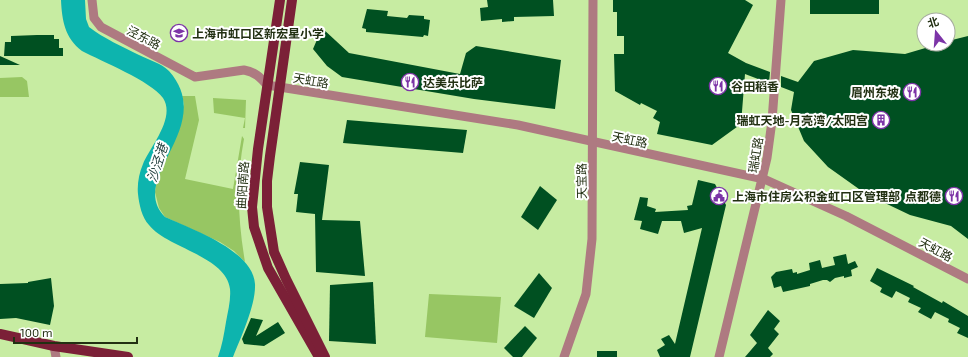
<svg xmlns="http://www.w3.org/2000/svg" width="968" height="357" font-family="'Exo 2','Noto Sans SC',sans-serif">
<style>
.green{fill:#97c663}
.water{fill:#0db4ae}
.building{fill:#005021}
.lines{fill:none;stroke-linecap:round;stroke-linejoin:round}
.minor{stroke:#ae7a81;stroke-width:9}
.major{stroke:#7b2037;stroke-width:10}
.labels{text-anchor:middle;dominant-baseline:central;stroke-width:4;stroke-linejoin:round;paint-order:stroke}
.poi-label{font-size:12px;font-weight:bold;fill:#223012;stroke:#fff;text-anchor:start}
.street-label{font-size:12px;fill:#223012;stroke:#fff}
.water-label{font-size:13px;font-style:italic;fill:#284543;stroke:#fff}
</style>
<rect width="100%" height="100%" fill="#c7eca2"/>
<!-- green -->
<g class="green">
<polygon points="22,77 27,81 29,97 0,97 0,78"/>
<path d="M 182,96 L 195,96 L 199,120 L 185,179 L 233,189 L 242,136 L 244,139 C 236,181 238,220 245,262 L 234,251 L 220,242 L 165,217 L 159,208 L 155,192 L 157,178 L 184,104 Z"/>
<polygon points="213,98 246,100 245,128 243,128 245,118 214,113"/>
<polygon points="429,294 501,297 497,343 425,337"/>
</g>
<!-- water -->
<path class="water" d="M 61,0 L 85,0 L 86,19 L 89,27 C 103,38 123,47 139,55 C 149,60 161,63 169,71 C 218,127 126,178 165,217 C 191,229 253,250 255,284 C 256,305 241,337 233,357 L 218,357 C 222,346 224,334 226,322 C 228,311 231,300 230,289 C 226,256 167,248 149,225 C 142,218 139,204 138,194 C 137,185 139,173 143,164 C 150,147 176,118 163,98 C 151,81 101,61 82,51 C 65,38 62,21 61,0 Z"/>
<!-- building -->
<g class="building">
<polygon points="487,0 553,0 554,16 514,17 514,21 502,22 502,19 481,21 480,8 488,7"/>
<polygon points="613,0 745,0 753,5 728,53 746,63 770,72 769,83 745,74 741,124 712,145 657,134 660,122 653,118 657,111 641,103 640,105 615,91 614,54 624,54 624,36 617,36 617,12 613,12"/>
<rect x="810" y="0" width="69" height="14"/>
<polygon points="367,9 388,11 387,16 407,18 409,15 424,16 424,19 430,20 428,36 424,35 423,37 366,32 366,29 362,28"/>
<polygon points="322,28 349,53 460,74 466,53 476,46 561,60 555,109 474,99 342,77 327,66 313,49"/>
<polygon points="37,35 54,35 54,39 59,39 59,48 63,48 63,56 4,56 5,42 11,42 11,36"/>
<polygon points="968,36 968,239 951,226 910,215 866,194 828,167 804,141 791,110 794,92 781,87 781,76 798,82 814,61 853,50 905,54 939,44 948,44 948,41"/>
<polygon points="0,56 20,65 0,65"/>
<polygon points="347,120 467,130 463,153 343,143"/>
<polygon points="300,162 329,165 322,220 360,221 365,276 316,272 315,214 296,212 298,194 294,194"/>
<polygon points="698,180 715,184 726,205 690,357 660,357 657,350 665,345 661,339 669,335 675,344 702,228 684,233 681,221 662,221 658,234 640,229 642,221 634,220 640,197 648,198 647,206 656,209 655,212 688,210 687,206 692,205"/>
<polygon points="540,186 557,200 538,230 521,217"/>
<polygon points="846,254 848,264 855,261 858,267 851,270 852,276 844,278 844,276 835,278 830,282 827,280 823,280 810,284 810,286 783,292 781,286 774,288 771,277 776,272 792,269 793,273 797,272 797,274 810,270 809,263 820,260 822,268 835,265 833,257"/>
<polygon points="877,268 914,286 913,287 942,303 943,301 968,316 968,338 957,333 960,328 948,322 949,319 935,312 931,319 918,312 921,308 908,302 910,298 896,291 892,298 880,292 882,288 870,281"/>
<polygon points="539,273 552,288 534,318 514,306"/>
<polygon points="51,278 54,306 50,325 16,318 0,319 0,284 28,283 28,282"/>
<polygon points="373,282 376,344 329,341 330,285"/>
<polygon points="768,310 780,321 774,329 779,334 768,348 773,354 770,357 745,357 757,343 750,335"/>
<polygon points="251,318 263,320 256,336 278,322 285,333 264,346 244,344 242,339"/>
<polygon points="525,326 537,338 522,357 513,357 504,348"/>
<rect x="597" y="351" width="20" height="6"/>
</g>
<g class="lines">
<!-- minor -->
<g class="minor">
<path d="M 92,0 L 94,18 L 101,27 L 195,77 L 244,70 C 255,72 260,77 267,85 L 518,125 L 764,179 L 846,216 L 968,279"/>
<polyline points="54,346 56,357"/>
<polyline points="564,357 586,294 592,239 593,0"/>
<polyline points="719,357 767,158 772,121 781,0"/>
</g>
<!-- major -->
<g class="major">
<polyline points="280,0 258,149 252,207 254,227 268,268 319,357"/>
<polyline points="292,0 270,156 267,181 267,207 274,252 286,279 325,357"/>
<polyline points="0,334 54,346 128,357"/>
</g>
</g>
<!-- icons -->
<defs>
<symbol id="school-ring" viewBox="-11 -11 22 22"><circle r="9.5" fill="#fff" stroke="#7c34a7" stroke-width="1.5"/><path d="M0-5L7-2L0 1L-7-2ZM-4 1L0 2.5L4 1V4Q0 6-4 4Z" fill="#7c34a7"/></symbol>
<symbol id="restaurant-ring" viewBox="-11 -11 22 22"><circle r="9.5" fill="#fff" stroke="#7c34a7" stroke-width="1.5"/><path d="M-5-6h1v4h1v-4h1v4h1v-4h1v5L-1.5 .5V6h-2V.5L-5-1ZM5-6V6H3V1.5H1.5Q1.5-4 5-6Z" fill="#7c34a7"/></symbol>
<symbol id="building-ring" viewBox="-11 -11 22 22"><circle r="9.5" fill="#fff" stroke="#7c34a7" stroke-width="1.5"/><path d="M-4-6H4V6H1V3H-1V6H-4ZM-2.5-4.3h1.7v1.8h-1.7ZM.8-4.3h1.7v1.8H.8ZM-2.5-1h1.7V.8h-1.7ZM.8-1h1.7V.8H.8Z" fill="#7c34a7"/></symbol>
<symbol id="civic-ring" viewBox="-11 -11 22 22"><circle r="9.5" fill="#fff" stroke="#7c34a7" stroke-width="1.5"/><path d="M-.6-6.5H3V-4.5H.6V-3L4-1V1h2V6H-6V1h2V-1L-.6-3ZM-1.2 2.5V6h2.4V2.5Z" fill="#7c34a7"/></symbol>
</defs>
<g fill-rule="evenodd">
<use href="#school-ring" x="169" y="23" width="20" height="20"/>
<use href="#restaurant-ring" x="400" y="72" width="20" height="20"/>
<use href="#restaurant-ring" x="708" y="76" width="20" height="20"/>
<use href="#restaurant-ring" x="902" y="82" width="20" height="20"/>
<use href="#building-ring" x="871" y="110" width="20" height="20"/>
<use href="#civic-ring" x="709" y="186" width="20" height="20"/>
<use href="#restaurant-ring" x="944" y="186" width="20" height="20"/>
</g>
<g class="labels">
<!-- poi labels -->
<g class="poi-label">
<text x="192" y="33">上海市虹口区新宏星小学</text>
<text x="423" y="82">达美乐比萨</text>
<text x="731" y="86">谷田稻香</text>
<text x="899" y="92" text-anchor="end">眉州东坡</text>
<text x="868" y="120" text-anchor="end">瑞虹天地-月亮湾/太阳宫</text>
<text x="732" y="196">上海市住房公积金虹口区管理部</text>
<text x="941" y="196" text-anchor="end">点都德</text>
</g>
<!-- street labels -->
<g class="street-label">
<text transform="translate(144 37) rotate(27)">泾东路</text>
<text transform="translate(311 80) rotate(10)">天虹路</text>
<text transform="translate(630 139) rotate(12)">天虹路</text>
<text transform="translate(755 155) rotate(-81)">瑞虹路</text>
<text transform="translate(581 181) rotate(-91)">天宝路</text>
<text transform="translate(242 185) rotate(-86)">曲阳南路</text>
<text transform="translate(936 249) rotate(28)">天虹路</text>
</g>
<!-- water labels -->
<g class="water-label">
<text transform="translate(157 163) rotate(-72)">沙泾港</text>
</g>
</g>
<!-- north arrow -->
<g transform="translate(936 32) rotate(343)"><circle r="19" fill="#ffffff" stroke="#a7aca0"/>
<path d="M0-3L7 15L0 10L-7 15Z" fill="#7c34a7"/>
<text y="-6" font-size="11" font-weight="bold" text-anchor="middle" fill="#223012">北</text>
</g>
<!-- scale -->
<path d="M14 337v6h123v-6" fill="none" stroke="#223012" stroke-width="2"/>
<text x="20" y="337" font-size="12" fill="#223012" stroke="#ffffff" stroke-width="3" paint-order="stroke">100 m</text>
</svg>
